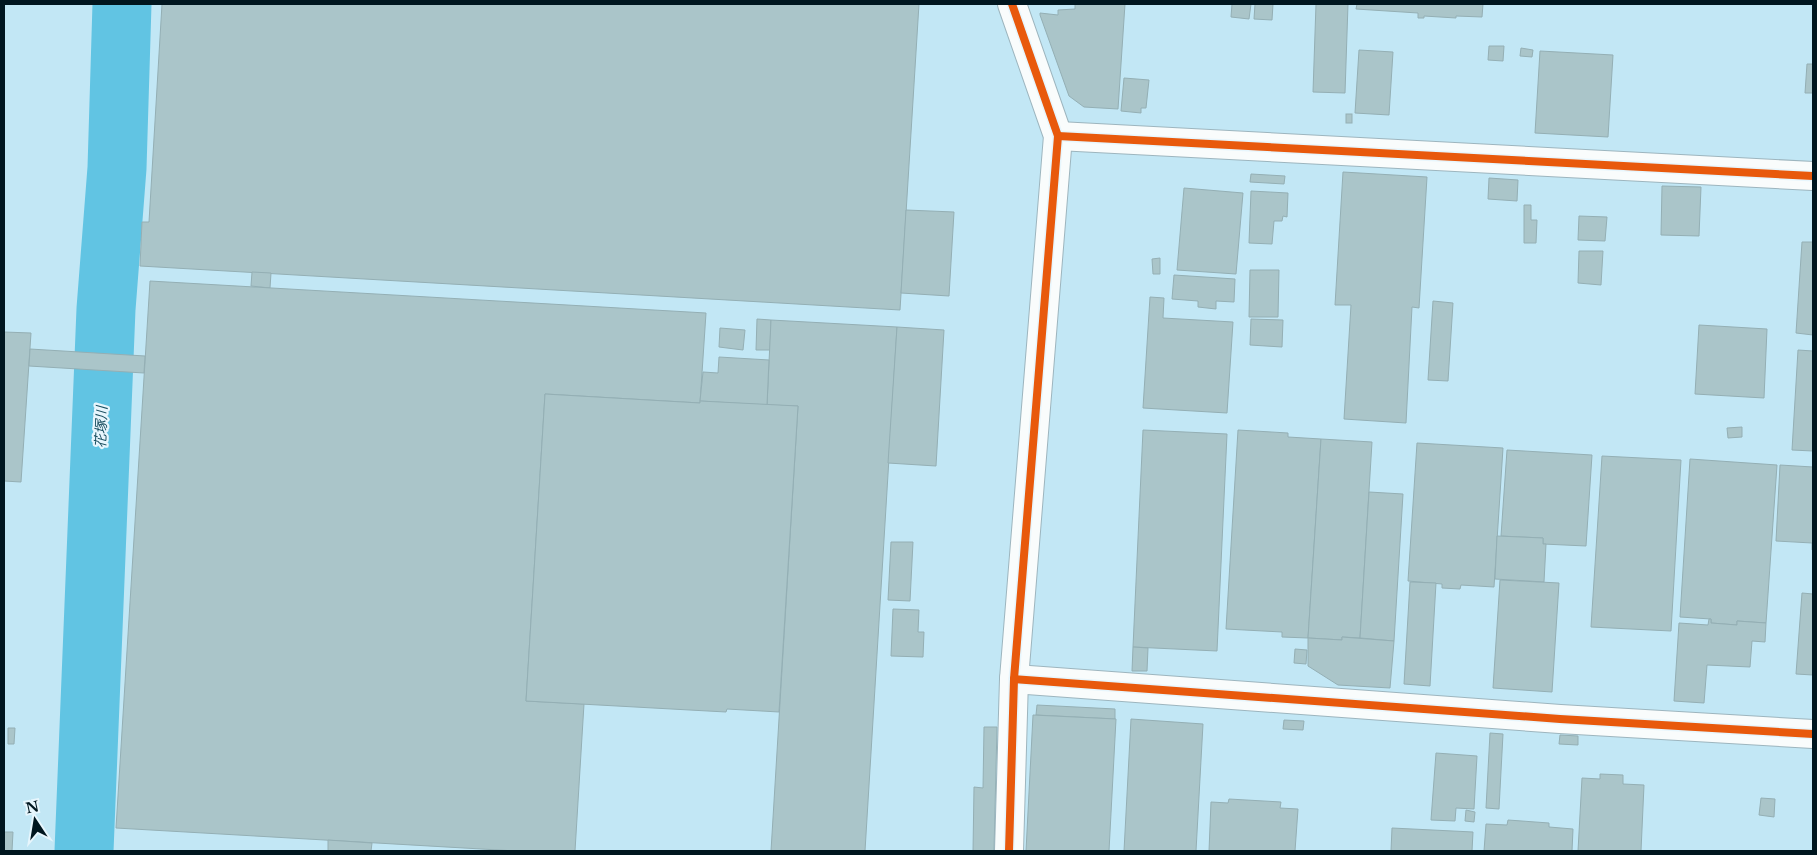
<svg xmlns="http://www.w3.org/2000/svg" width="1817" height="855" font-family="'Libre Baskerville','Noto Sans JP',serif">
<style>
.built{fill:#c2e7f5}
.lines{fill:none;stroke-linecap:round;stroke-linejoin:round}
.river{stroke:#61c4e3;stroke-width:59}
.building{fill:#aac5c9;stroke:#94afb4}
.minor-casing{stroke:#9db5be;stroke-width:30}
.minor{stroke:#f9fcfc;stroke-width:28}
.cycleway-casing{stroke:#e7f6fd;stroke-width:11}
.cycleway{stroke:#e8590c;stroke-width:8}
.labels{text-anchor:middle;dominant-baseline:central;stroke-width:4.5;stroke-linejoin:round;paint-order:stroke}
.water-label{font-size:14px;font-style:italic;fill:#194e5f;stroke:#e7f6fd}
</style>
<rect width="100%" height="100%" fill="#d7e8ee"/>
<!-- built -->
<rect class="built" x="4" y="4" width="1809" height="847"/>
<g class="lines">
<!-- river -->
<polyline class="river" points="84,851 106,309 117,168 122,4"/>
</g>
<!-- building -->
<g class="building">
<polygon points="162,4 919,4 900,310 140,266 142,222 149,222"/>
<polygon points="1075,4 1125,4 1118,109 1084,107 1069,96 1040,15 1040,13 1058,15 1058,10 1075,9"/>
<polygon points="1232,4 1251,4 1249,19 1231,17"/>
<polygon points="1255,4 1273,4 1272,20 1254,19"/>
<polygon points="1316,4 1348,4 1345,93 1313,92"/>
<polygon points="1357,4 1483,4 1482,17 1456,16 1456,18 1424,16 1424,18 1418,18 1418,13 1356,9"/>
<polygon points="1489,46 1504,46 1503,61 1488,60"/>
<polygon points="1521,48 1533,50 1532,57 1520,56"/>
<polygon points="1359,50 1393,52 1389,115 1355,113"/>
<polygon points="1540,51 1613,55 1608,137 1535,133"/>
<polygon points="1807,64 1813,64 1813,93 1805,93"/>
<polygon points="1124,78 1149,80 1146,108 1141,108 1141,113 1121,111"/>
<rect x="1346" y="114" width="6" height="9"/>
<polygon points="1343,172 1427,177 1419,308 1412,307 1406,423 1344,419 1351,305 1335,305"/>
<polygon points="1251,174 1285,176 1284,184 1250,182"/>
<polygon points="1489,178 1518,180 1517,201 1488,199"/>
<polygon points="1662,186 1701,187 1699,236 1661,235"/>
<polygon points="1184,188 1243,193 1236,274 1177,270"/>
<polygon points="1251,191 1288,193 1287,217 1283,216 1282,221 1274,221 1272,244 1249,243"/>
<polygon points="1524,205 1531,205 1531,220 1537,220 1536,243 1524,243"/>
<polygon points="906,210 954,212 949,296 901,293"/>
<polygon points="1579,216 1607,217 1605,241 1578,240"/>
<polygon points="1802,242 1813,242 1813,335 1796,333"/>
<polygon points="1579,251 1603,251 1601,285 1578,283"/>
<polygon points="1160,258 1160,274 1153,274 1152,259"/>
<polygon points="1250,270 1279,270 1278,317 1249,317"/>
<polygon points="252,272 271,273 270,288 251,286"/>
<polygon points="1174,275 1235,279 1234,302 1216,301 1216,309 1198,307 1198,301 1172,299"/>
<polygon points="150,281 706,313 700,403 545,394 526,701 584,704 575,851 516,851 116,828"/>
<polygon points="1150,297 1164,298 1163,318 1233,322 1227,413 1143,408"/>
<polygon points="1433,301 1453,303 1448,381 1428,380"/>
<polygon points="757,319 771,320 770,350 756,350"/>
<polygon points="1251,319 1283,320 1282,347 1250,345"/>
<polygon points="771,320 897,327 865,851 771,851 798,406 767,405"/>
<polygon points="1699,325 1767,329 1764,398 1695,394"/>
<polygon points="897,327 944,330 936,466 888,463"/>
<polygon points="720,328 745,330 743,350 719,347"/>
<polygon points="4,332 31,333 21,482 4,481"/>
<polygon points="30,349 145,356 144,373 29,366"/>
<polygon points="1798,350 1813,351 1813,451 1792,450"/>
<polygon points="719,357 769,360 767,405 700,401 703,372 718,373"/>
<polygon points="545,394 700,403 700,401 798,406 779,712 727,709 726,712 526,701"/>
<polygon points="1742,427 1742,437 1728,438 1727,428"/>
<polygon points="1143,430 1227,434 1217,651 1133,647"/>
<polygon points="1238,430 1288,433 1288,437 1321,439 1308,638 1282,637 1282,632 1226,629"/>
<polygon points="1321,439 1372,442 1360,638 1342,637 1342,640 1308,638"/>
<polygon points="1417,443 1503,448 1494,587 1461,585 1460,589 1442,588 1442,584 1408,581"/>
<polygon points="1507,450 1592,455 1586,546 1543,544 1543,538 1501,536"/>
<polygon points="1602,456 1681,460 1671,631 1591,627"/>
<polygon points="1690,459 1777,465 1766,623 1737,621 1737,625 1711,623 1711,619 1680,617"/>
<polygon points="1780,465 1813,467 1813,550 1812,550 1812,543 1776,541"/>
<polygon points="1369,492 1403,494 1394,641 1360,638"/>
<polygon points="1497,536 1543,538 1543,544 1546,544 1544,582 1495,579"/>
<polygon points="891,542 913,542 910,601 888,600"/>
<polygon points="1500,580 1559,583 1552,692 1493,688"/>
<polygon points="1410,582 1436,583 1430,686 1404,684"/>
<polygon points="1802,593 1813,594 1813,675 1796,674"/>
<polygon points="893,609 919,610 918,632 924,632 923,657 891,656"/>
<polygon points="1709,619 1711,619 1711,623 1737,625 1737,621 1766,623 1765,642 1752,641 1750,667 1707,665 1704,703 1674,701 1679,623 1708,625"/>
<polygon points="1342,637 1394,641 1390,688 1338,685 1308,666 1308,638 1342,640"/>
<polygon points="1133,647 1148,648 1147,671 1132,671"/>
<polygon points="1295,649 1307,650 1306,664 1294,663"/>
<polygon points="1037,705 1115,709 1115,719 1036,715"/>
<polygon points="1033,715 1116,719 1109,851 1026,851"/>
<polygon points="1131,719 1203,724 1196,851 1124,851"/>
<polygon points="1284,720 1304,721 1303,730 1283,729"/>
<polygon points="984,727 997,727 994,851 973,851 974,787 983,788"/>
<polygon points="8,728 15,728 14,744 8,744"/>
<polygon points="1490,733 1503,734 1499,809 1486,808"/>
<polygon points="1560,735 1578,736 1578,745 1559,744"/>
<polygon points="1436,753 1477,756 1474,809 1456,808 1455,821 1431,820"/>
<polygon points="1600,774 1623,775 1623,784 1644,785 1641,851 1578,851 1582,778 1600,779"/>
<polygon points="1761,798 1775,799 1774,817 1759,815"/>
<polygon points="1229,799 1281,802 1280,808 1298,809 1295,851 1209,851 1211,802 1228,803"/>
<polygon points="1466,810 1475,812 1474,822 1465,821"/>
<polygon points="1508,820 1549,823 1549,827 1573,829 1572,851 1484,851 1486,824 1507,825"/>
<polygon points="1392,828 1473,832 1472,851 1391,851"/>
<polygon points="4,832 13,832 12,851 4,851"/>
<polygon points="328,840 372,843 371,851 328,851"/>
</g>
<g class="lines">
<defs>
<g id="minor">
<polyline points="1058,136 1813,176"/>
<polyline points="1014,679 1560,719 1813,734"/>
<polyline points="1009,851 1014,679 1058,136 1012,4"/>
</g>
</defs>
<!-- minor casing -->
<use href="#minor" class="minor-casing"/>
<!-- minor -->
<use href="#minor" class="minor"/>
<defs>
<g id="cycleway">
<polyline points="1058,136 1813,176"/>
<polyline points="1014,679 1560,719 1813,734"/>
<polyline points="1009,851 1014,679 1058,136 1012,4"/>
</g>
</defs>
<!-- cycleway casing -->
<use href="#cycleway" class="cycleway-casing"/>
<!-- cycleway -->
<use href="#cycleway" class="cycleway"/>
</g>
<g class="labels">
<!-- water labels -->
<g class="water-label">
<text transform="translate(101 427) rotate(-88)">花塚川</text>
</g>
</g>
<!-- border -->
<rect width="1817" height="855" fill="none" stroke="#00161f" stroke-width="10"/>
<!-- north arrow -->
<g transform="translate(35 820) rotate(348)" stroke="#e7f6fd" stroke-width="4" paint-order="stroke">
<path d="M0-4L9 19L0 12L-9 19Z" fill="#00161f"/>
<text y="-8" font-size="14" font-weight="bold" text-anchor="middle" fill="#00161f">N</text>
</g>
</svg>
